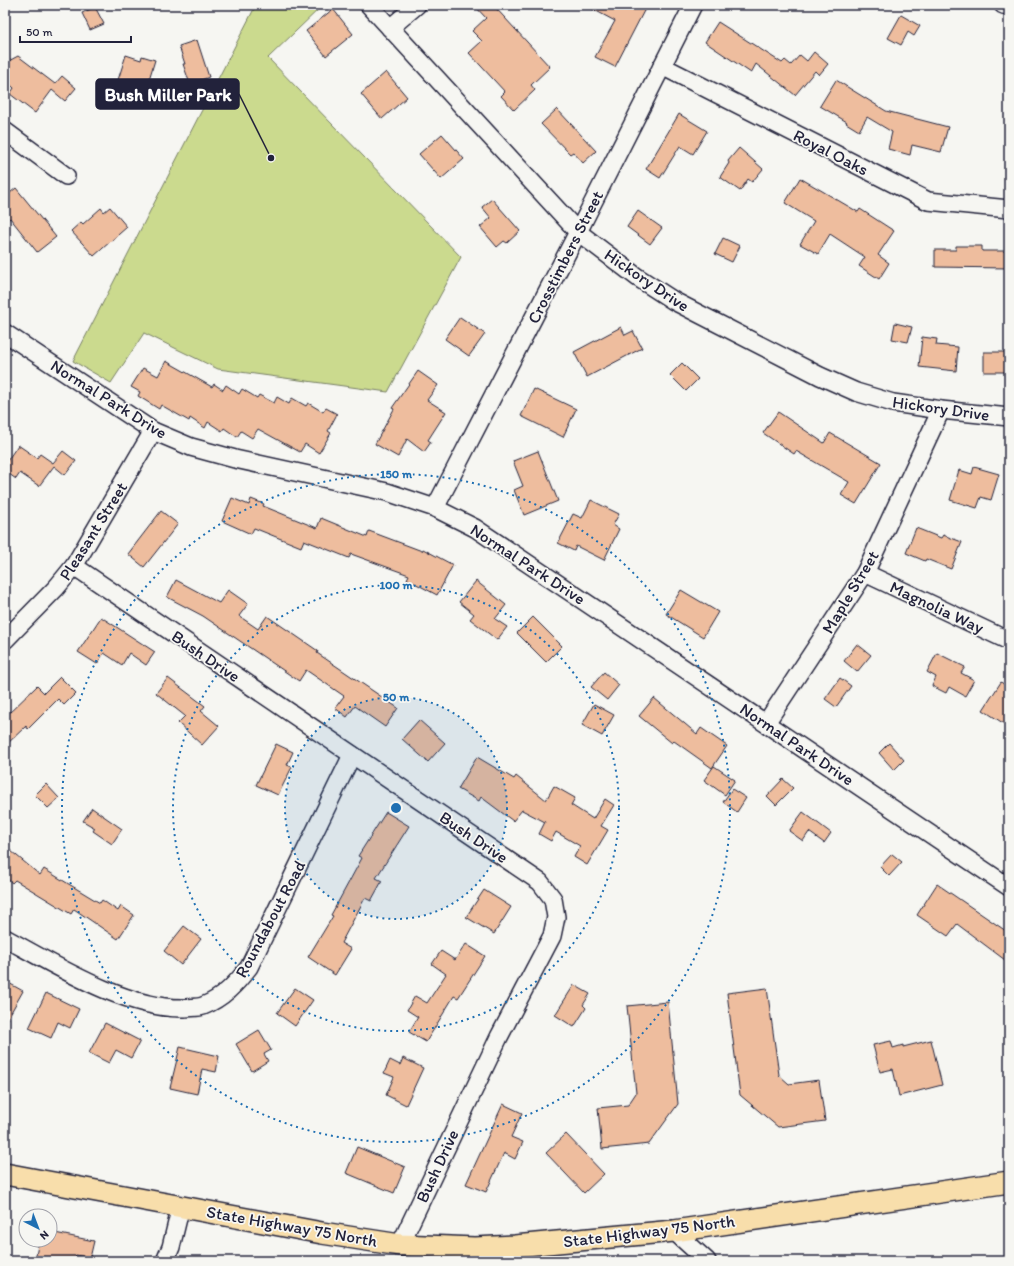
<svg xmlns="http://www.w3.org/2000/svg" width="1014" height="1266" font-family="Itim,sans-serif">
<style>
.green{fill:#cbda8e;stroke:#767e64}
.building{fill:#eebd9e;stroke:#22223b}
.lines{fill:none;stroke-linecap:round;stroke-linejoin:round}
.minor-casing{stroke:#22223b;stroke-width:20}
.major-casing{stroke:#22223b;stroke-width:24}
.minor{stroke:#f6f6f2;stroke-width:17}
.major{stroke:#f8deab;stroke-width:21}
.ring{fill:none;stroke:#1f6fb2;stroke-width:2;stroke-dasharray:2 4}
.labels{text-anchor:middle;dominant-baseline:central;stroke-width:3.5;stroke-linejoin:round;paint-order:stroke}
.street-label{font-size:17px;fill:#22223b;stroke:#f6f6f2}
.centre{fill:#1f6fb2;stroke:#f6f6f2;stroke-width:2}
.ring-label{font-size:12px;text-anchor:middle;font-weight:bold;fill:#1f6fb2;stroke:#f6f6f2;stroke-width:3.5;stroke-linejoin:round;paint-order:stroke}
.leader{fill:none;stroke:#22223b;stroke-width:1.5}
.callout-dot{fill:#22223b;stroke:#f6f6f2;stroke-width:1.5}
.callout{fill:#22223b;stroke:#22223b;stroke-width:1.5}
.callout-label{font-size:18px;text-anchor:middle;font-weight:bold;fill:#fff}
</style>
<rect width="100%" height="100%" fill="#f6f6f2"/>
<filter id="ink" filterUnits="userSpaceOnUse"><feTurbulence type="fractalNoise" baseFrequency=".025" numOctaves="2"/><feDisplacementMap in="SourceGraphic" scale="8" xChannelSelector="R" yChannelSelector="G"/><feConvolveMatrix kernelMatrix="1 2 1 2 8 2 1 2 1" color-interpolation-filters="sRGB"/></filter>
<g filter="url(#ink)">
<!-- green -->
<polygon class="green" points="256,5 323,5 268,58 461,257 388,392 218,369 144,333 111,383 73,361"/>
<!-- building -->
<g class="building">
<polygon points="474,5 493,5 550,67 531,85 535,90 514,110 501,96 505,92 469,53 482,41 472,31 486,18"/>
<polygon points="585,5 647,5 615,67 595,57 615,21"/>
<polygon points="95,7 104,24 90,30 82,13"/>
<polygon points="333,9 353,34 326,56 306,31"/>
<polygon points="901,15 920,26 914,36 908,32 901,45 888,38"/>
<polygon points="718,22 782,63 785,60 791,65 800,55 807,61 814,52 828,64 819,75 815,71 795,95 756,64 751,73 705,42"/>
<polygon points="197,40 209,77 190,84 183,64 185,64 179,46"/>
<polygon points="126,55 141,60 142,56 155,60 146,89 118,80"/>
<polygon points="18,56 55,84 62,76 76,88 65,101 52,90 35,113 10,94 14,88 5,80 5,63"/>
<polygon points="386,72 407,97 382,119 361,94"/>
<polygon points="836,80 886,111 948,127 941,152 912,145 910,155 888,149 892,132 867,117 859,131 846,123 847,122 820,106"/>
<polygon points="557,109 596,151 583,163 573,152 570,154 541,124"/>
<polygon points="679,114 707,131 693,154 680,146 660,178 646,169"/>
<polygon points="442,134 464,159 441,179 419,154"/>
<polygon points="739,148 763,169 752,182 748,179 740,191 720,177 729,163 728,161"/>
<polygon points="800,178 858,212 860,209 894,231 878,255 889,263 879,279 859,266 865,257 830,234 818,254 800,244 814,221 785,203"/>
<polygon points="16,188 56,237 37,252 10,218 5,223 5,197"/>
<polygon points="492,199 520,231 507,243 504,241 497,247 480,227 491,218 482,207"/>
<polygon points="110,207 127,227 94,256 71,231 81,222 83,224 101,208 104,212"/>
<polygon points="638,211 662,228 650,244 627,227"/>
<polygon points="723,238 740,246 732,262 715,254"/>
<polygon points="956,246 982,246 982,251 1009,251 1009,268 935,267 935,250 956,250"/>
<polygon points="460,317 485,334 469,356 445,339"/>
<polygon points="895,323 912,327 908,342 892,339"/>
<polygon points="621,327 625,335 633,331 642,348 587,377 574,352"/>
<polygon points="922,337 937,339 936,345 958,347 956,371 919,367"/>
<rect x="984" y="352" width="25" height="20"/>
<polygon points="166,361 212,387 214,384 223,390 226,385 239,394 242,389 257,398 259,395 274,403 277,397 289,404 292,398 306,406 308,403 323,412 326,408 337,414 328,431 331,433 319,453 305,444 300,452 258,429 252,438 241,431 237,437 224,428 222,431 208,422 205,428 190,418 189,421 161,405 159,409 138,396 140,392 131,387 143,368 158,376"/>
<polygon points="682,363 698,379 686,391 670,375"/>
<polygon points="418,371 438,385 427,400 446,412 428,440 431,442 424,452 407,439 398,457 375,444 394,409 392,408"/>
<polygon points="534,389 576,409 563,437 521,416"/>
<polygon points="778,412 824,443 830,433 881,463 856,504 841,495 849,482 796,451 794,454 763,433"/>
<polygon points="18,445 37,458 40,454 53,463 63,451 76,461 65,475 54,466 39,486 20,473 16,479 5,471 5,464"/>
<polygon points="538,451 558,501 524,515 514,490 523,486 513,461"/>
<polygon points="974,467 999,474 991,500 981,497 977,508 950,500 959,470 972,474"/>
<polygon points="232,498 249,505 251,499 264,504 263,506 317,528 321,518 367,537 369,531 422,551 423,549 453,565 437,595 407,579 409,575 351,554 349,558 304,540 301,547 254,528 251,534 222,521"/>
<polygon points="591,500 619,514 613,525 619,529 604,560 576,546 574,551 558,543 573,514 582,518"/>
<polygon points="161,511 178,524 144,567 128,554"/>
<polygon points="916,528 941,538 943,535 962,542 951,569 926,559 925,561 906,553"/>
<polygon points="176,580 219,603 228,590 248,604 239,616 258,629 267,616 318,651 317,653 398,708 385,727 355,706 347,717 335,708 344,696 306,670 299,681 203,616 167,597"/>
<polygon points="476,581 506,605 495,619 507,627 497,640 470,619 474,614 459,602"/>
<polygon points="681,590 718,612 703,637 666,614"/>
<polygon points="101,617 155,652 146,665 129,653 122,665 104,653 97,664 78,652"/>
<polygon points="533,617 562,646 546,662 517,633"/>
<polygon points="857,644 871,655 857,672 844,661"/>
<polygon points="937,653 965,667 961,673 974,680 965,696 949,687 946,693 932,686 936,677 927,672"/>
<polygon points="604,672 619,685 607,700 591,687"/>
<polygon points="60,677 76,693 64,705 58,699 28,729 26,726 5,746 5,717 37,686 44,693"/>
<polygon points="168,678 205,706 201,711 219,726 202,745 178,723 185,716 156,693"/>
<polygon points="840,678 851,686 836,707 825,699"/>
<polygon points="1001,682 1009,688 1009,727 983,710"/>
<polygon points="654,698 697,734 701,728 727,746 712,768 674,741 672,743 639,716"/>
<polygon points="594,704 614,715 602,736 582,725"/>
<polygon points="419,720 445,743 428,762 402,739"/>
<polygon points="889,743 904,760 894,770 879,753"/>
<polygon points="276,744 293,752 287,765 292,767 278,795 256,785"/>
<polygon points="477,757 514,779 516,776 546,800 554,786 575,798 571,805 593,819 605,799 614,805 601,826 608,830 587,865 574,857 580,846 556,832 551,841 539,834 545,822 522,810 513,821 481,797 479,801 458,789"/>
<polygon points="714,766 735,780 725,795 704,780"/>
<polygon points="783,779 793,788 776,805 767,796"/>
<polygon points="46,784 59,798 48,808 35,795"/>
<polygon points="732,789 746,798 737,812 723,802"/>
<polygon points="92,808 122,829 112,844 93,831 95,828 83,821"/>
<polygon points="386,812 409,826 376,878 382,881 371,901 365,898 341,943 351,949 335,975 308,957 333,916 331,915 362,858 358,856"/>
<polygon points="803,812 831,833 824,843 809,832 803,841 789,831"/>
<polygon points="5,846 40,875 44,869 100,903 102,900 118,911 121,906 134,915 118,939 74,909 71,914 15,880 12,883 5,877"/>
<polygon points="892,854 902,862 889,876 880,867"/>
<polygon points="937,884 1009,933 1009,963 957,924 948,936 917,915"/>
<polygon points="484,890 511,907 494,934 466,917"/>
<polygon points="184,926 201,939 181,965 164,951"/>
<polygon points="466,944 485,956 458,998 454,996 426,1042 409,1032 418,1017 407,1010 415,996 427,1003 446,974 432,964 441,951 455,960"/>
<polygon points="5,981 23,991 5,1023"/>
<polygon points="574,985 590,994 583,1005 586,1008 574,1027 555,1015"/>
<polygon points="295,988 313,1000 295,1026 277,1013"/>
<polygon points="767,988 779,1075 789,1084 819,1080 825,1121 778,1127 740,1095 727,993"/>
<polygon points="46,993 79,1009 70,1028 58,1022 51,1038 29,1028"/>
<polygon points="668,1002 678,1104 649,1144 602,1149 598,1108 628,1105 636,1093 627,1006"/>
<polygon points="105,1023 140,1041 131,1058 116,1050 109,1063 89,1053"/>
<polygon points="259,1030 271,1050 264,1054 268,1061 252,1071 236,1044"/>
<polygon points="931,1040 942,1085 899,1096 893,1069 880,1072 873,1045 891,1041 893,1048 903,1045 903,1047"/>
<polygon points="180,1047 219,1056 216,1072 202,1069 197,1094 170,1088"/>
<polygon points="403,1058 423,1068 406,1105 386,1095 394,1077 384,1073 390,1060 400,1065"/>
<polygon points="503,1104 522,1113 511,1137 523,1142 515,1159 504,1153 486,1192 466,1184"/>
<polygon points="566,1134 604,1174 584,1193 546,1153"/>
<polygon points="357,1147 405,1167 394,1193 346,1173"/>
<polygon points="50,1232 94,1241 90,1258 76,1255 74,1261 35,1261 39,1240 50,1240"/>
</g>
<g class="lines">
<defs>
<g id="minor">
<polyline points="369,5 578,232 637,277 674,301 820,376 856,392 893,403 941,410 1009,417"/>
<polyline points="1003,5 1009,6"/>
<polyline points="390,28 417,5"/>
<polyline points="662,66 928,201 1009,209"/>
<polyline points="5,131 66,176"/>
<polyline points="5,333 153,431 191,447 235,459 387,492 435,508 475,528 1009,887"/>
<polyline points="435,508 578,232 693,5"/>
<polyline points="74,566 540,882 553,899 556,917 552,936 499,1037 400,1245"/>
<polyline points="865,573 1009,641"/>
<polyline points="5,640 56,588 74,566 153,431"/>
<polyline points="766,723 865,573 941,410"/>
<path d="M 5,938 C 55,965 127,1010 185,1008 C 191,1007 198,1008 203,1006 C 223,998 236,984 249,967 L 352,755"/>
<polyline points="674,1231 707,1261"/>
<polyline points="165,1261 171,1247 181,1206"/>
</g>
<polyline id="major" points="5,1174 322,1233 400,1245 475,1248 515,1246 674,1231 1009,1182"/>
</defs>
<!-- minor casing -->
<use href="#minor" class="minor-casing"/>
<!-- major casing -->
<use href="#major" class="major-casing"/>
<!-- minor -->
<use href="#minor" class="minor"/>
<!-- major -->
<use href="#major" class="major"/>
</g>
</g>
<!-- distance rings -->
<circle cx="396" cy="808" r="111" fill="#1f6fb2" fill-opacity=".12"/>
<g class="ring">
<circle cx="396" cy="808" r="111"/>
<circle cx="396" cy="808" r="223"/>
<circle cx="396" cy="808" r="334"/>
</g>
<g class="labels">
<!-- street labels -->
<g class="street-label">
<text transform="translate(831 152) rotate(27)">Royal Oaks</text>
<text transform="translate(565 257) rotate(-63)">Crosstimbers Street</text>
<text transform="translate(647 280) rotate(34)">Hickory Drive</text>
<text transform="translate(109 399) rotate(32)">Normal Park Drive</text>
<text transform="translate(941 408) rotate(8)">Hickory Drive</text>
<text transform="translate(93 531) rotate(-58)">Pleasant Street</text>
<text transform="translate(528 564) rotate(33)">Normal Park Drive</text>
<text transform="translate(850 592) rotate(-59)">Maple Street</text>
<text transform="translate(937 607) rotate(25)">Magnolia Way</text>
<text transform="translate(206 656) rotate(34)">Bush Drive</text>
<text transform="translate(797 744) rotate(34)">Normal Park Drive</text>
<text transform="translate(474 837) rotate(34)">Bush Drive</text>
<text transform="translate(270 919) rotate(-62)">Roundabout Road</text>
<text transform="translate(437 1166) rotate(-65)">Bush Drive</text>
<text transform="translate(292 1226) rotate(10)">State Highway 75 North</text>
<text transform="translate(649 1231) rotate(-7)">State Highway 75 North</text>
</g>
</g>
<circle cx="396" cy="808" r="6" class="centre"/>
<g class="ring-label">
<text x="396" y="478">150 m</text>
<text x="396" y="589">100 m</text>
<text x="396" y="701">50 m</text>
</g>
<!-- callouts -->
<path class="leader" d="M271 158L239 94"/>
<circle class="callout-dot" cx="271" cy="158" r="4"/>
<rect class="callout" x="96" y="79" width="143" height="30" rx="4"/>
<g class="callout-label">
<text x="168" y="101">Bush Miller Park</text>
</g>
<!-- margin -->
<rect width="1014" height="1266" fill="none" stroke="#f6f6f2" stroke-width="20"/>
<rect x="10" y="10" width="994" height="1246" fill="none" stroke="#22223b" stroke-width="1.5" filter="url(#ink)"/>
<!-- north arrow -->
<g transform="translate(38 1228) rotate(138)"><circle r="19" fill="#f6f6f2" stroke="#a1a1a9"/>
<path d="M0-3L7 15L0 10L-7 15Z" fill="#1f6fb2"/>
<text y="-6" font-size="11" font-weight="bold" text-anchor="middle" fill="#22223b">N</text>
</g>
<!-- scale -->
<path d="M20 36v6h111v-6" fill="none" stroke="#22223b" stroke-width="2"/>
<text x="26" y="36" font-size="12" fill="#22223b" stroke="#f6f6f2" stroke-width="3" paint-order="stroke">50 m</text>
</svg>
